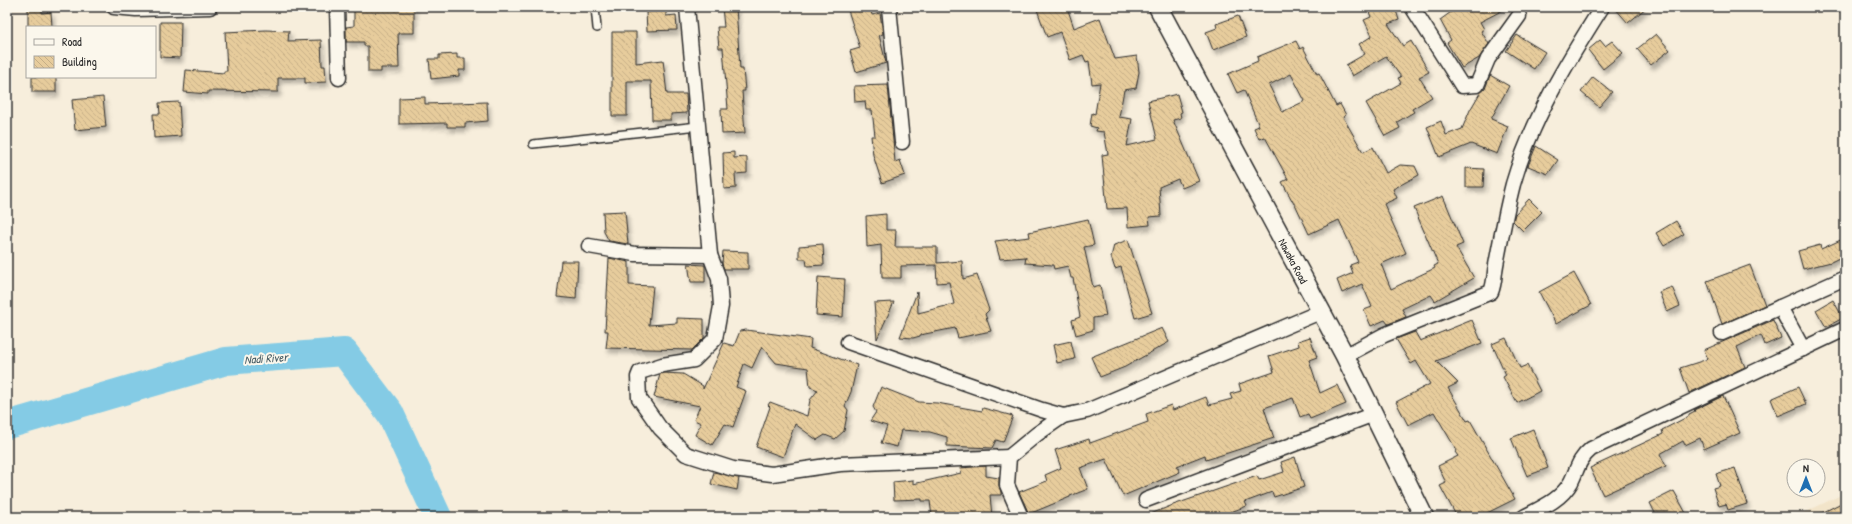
<svg xmlns="http://www.w3.org/2000/svg" width="1852" height="524" font-family="'Patrick Hand',sans-serif">
<style>
.built{fill:#f2e4c9}
.lines{fill:none;stroke-linecap:round;stroke-linejoin:round}
.river{stroke:#84cbe5;stroke-width:28}
.building{fill:url(#building-back-hatch);stroke:#2b2b2b;fill-rule:evenodd;filter:url(#shadow)}
.service-casing{stroke:#2b2b2b;stroke-width:10}
.minor-casing{stroke:#2b2b2b;stroke-width:17}
.tertiary-casing{stroke:#2b2b2b;stroke-width:21}
.service{stroke:#fbf7ec;stroke-width:7}
.minor{stroke:#fbf7ec;stroke-width:14}
.tertiary{stroke:#fbf7ec;stroke-width:18}
.labels{text-anchor:middle;dominant-baseline:central;stroke-width:4;stroke-linejoin:round;paint-order:stroke}
.street-label{font-size:11px;fill:#2b2b2b;stroke:#fbf7ec}
.water-label{font-size:12px;font-style:italic;fill:#465b63;stroke:#fbf7ec}
</style>
<defs>
<pattern id="building-back-hatch" width="6" height="6" patternUnits="userSpaceOnUse"><rect width="6" height="6" fill="#e7cc9c"/><path d="M-1 5l2 2M0 0l6 6M5-1l2 2" fill="none" stroke="#c6af87"/></pattern>
<filter id="shadow"><feDropShadow dx="2.5" dy="4.5" stdDeviation="2" flood-color="#0004"/></filter>
</defs>
<rect width="100%" height="100%" fill="#f7eedc"/>
<filter id="ink" filterUnits="userSpaceOnUse"><feTurbulence type="fractalNoise" baseFrequency=".025" numOctaves="2"/><feDisplacementMap in="SourceGraphic" scale="8" xChannelSelector="R" yChannelSelector="G"/><feConvolveMatrix kernelMatrix="1 2 1 2 8 2 1 2 1" color-interpolation-filters="sRGB"/></filter>
<g filter="url(#ink)">
<!-- built -->
<polygon class="built" points="1845,493 1845,517 1795,517"/>
<g class="lines">
<!-- river -->
<polyline class="river" points="7,425 226,361 344,352 390,413 438,517"/>
</g>
<!-- building -->
<g class="building">
<polygon points="28,7 42,7 42,13 51,12 52,27 28,27"/>
<polygon points="354,7 414,7 414,33 398,33 399,68 381,68 381,72 368,72 368,46 364,46 364,42 346,42 346,27 354,26"/>
<polygon points="722,7 736,7 740,69 743,69 745,91 742,91 745,133 722,134 721,109 728,109 723,48 719,48 717,27 724,27"/>
<polygon points="847,7 870,7 872,15 880,13 883,34 879,35 886,63 856,72 850,51 860,48"/>
<polygon points="1036,7 1067,7 1074,28 1100,18 1115,59 1137,56 1139,72 1136,88 1124,90 1119,117 1132,119 1127,146 1157,139 1148,101 1177,94 1182,112 1180,113 1181,118 1173,120 1199,181 1182,188 1178,179 1159,187 1161,216 1149,217 1150,225 1128,227 1127,208 1107,209 1102,155 1108,154 1104,132 1096,131 1097,128 1090,126 1092,113 1095,114 1100,83 1092,84 1089,61 1086,62 1083,55 1070,60 1060,32 1047,37"/>
<polygon points="1367,7 1395,7 1399,20 1388,24 1403,46 1411,41 1429,72 1419,77 1432,97 1412,109 1414,112 1397,122 1400,128 1385,136 1366,103 1401,83 1398,78 1401,77 1386,56 1352,76 1346,65 1365,54 1359,44 1372,36 1364,20 1371,17"/>
<polygon points="1458,7 1509,7 1480,22 1484,29 1481,31 1489,44 1479,58 1462,68 1447,43 1451,40 1440,20"/>
<polygon points="1614,7 1647,7 1628,23"/>
<polygon points="666,11 666,16 676,15 677,30 647,31 646,12"/>
<polygon points="1238,16 1246,37 1213,50 1206,32 1217,28 1216,24"/>
<polygon points="160,22 181,22 180,58 160,57"/>
<polygon points="266,30 289,31 288,41 321,40 322,66 325,66 326,82 305,83 305,78 278,78 278,92 208,91 208,94 184,92 186,70 224,73 224,71 227,71 225,32"/>
<polygon points="612,32 636,32 636,63 663,60 667,94 686,94 687,113 671,114 671,120 652,120 651,81 627,81 627,116 612,116"/>
<polygon points="1656,34 1670,50 1651,65 1637,49"/>
<polygon points="1517,35 1545,52 1534,69 1506,51"/>
<polygon points="1600,40 1605,46 1612,41 1623,53 1603,69 1588,50"/>
<path d="M 1296,41 L 1300,49 L 1303,47 L 1317,74 L 1319,73 L 1336,106 L 1340,104 L 1346,115 L 1343,117 L 1363,152 L 1373,147 L 1386,173 L 1400,165 L 1415,166 L 1419,175 L 1393,189 L 1397,198 L 1384,204 L 1406,253 L 1381,264 L 1391,289 L 1435,268 L 1434,266 L 1438,264 L 1414,208 L 1443,196 L 1463,244 L 1456,247 L 1474,278 L 1435,301 L 1431,295 L 1402,309 L 1406,317 L 1388,324 L 1385,320 L 1371,326 L 1364,310 L 1372,307 L 1362,284 L 1342,293 L 1337,280 L 1353,273 L 1350,265 L 1358,262 L 1339,220 L 1309,234 L 1295,204 L 1294,204 L 1282,182 L 1288,179 L 1265,137 L 1259,139 L 1254,128 L 1259,126 L 1244,90 L 1237,93 L 1228,74 L 1258,61 L 1257,57 ZM 1291,74 L 1305,101 L 1282,112 L 1269,85 Z"/>
<polygon points="457,54 457,58 465,58 465,70 459,70 459,76 431,79 429,59 439,59 439,55"/>
<polygon points="1490,75 1509,86 1491,119 1508,126 1497,154 1471,144 1439,157 1427,127 1441,121 1446,135 1462,129 1470,110 1480,93 1485,89"/>
<rect x="32" y="77" width="24" height="15"/>
<polygon points="1593,77 1612,92 1599,107 1581,92"/>
<polygon points="888,85 895,162 900,160 905,175 882,183 873,155 871,136 875,136 872,110 866,110 865,101 855,102 854,86"/>
<polygon points="103,97 106,127 75,130 72,100"/>
<polygon points="425,97 425,104 487,102 488,121 465,123 465,127 447,127 447,123 399,124 399,98"/>
<polygon points="179,102 181,136 154,138 153,114 160,114 159,103"/>
<polygon points="1536,146 1558,160 1548,174 1528,166"/>
<polygon points="734,152 734,158 747,157 747,173 735,174 736,188 724,189 723,153"/>
<polygon points="1466,168 1484,169 1483,187 1466,187"/>
<polygon points="1529,199 1542,212 1523,231 1513,221 1515,214"/>
<polygon points="625,211 628,244 609,241 604,232 603,212"/>
<polygon points="886,214 886,230 896,230 895,247 937,247 937,263 962,261 963,279 977,275 989,310 985,314 991,331 958,338 955,328 920,335 920,336 913,338 900,337 917,292 918,313 954,304 949,282 937,283 936,265 901,266 901,278 882,278 881,245 867,247 866,216"/>
<polygon points="1088,219 1094,245 1084,247 1093,287 1100,285 1106,316 1093,318 1093,330 1076,335 1072,320 1080,317 1073,278 1071,278 1068,266 1054,269 1053,265 1025,263 1026,257 1000,259 995,241 1030,237 1029,232"/>
<polygon points="1676,221 1684,234 1664,246 1656,233"/>
<polygon points="1845,238 1845,255 1831,262 1803,269 1798,251 1820,245 1821,249"/>
<polygon points="1128,240 1152,313 1135,318 1121,267 1115,269 1111,257 1114,245"/>
<polygon points="823,244 824,265 807,266 806,259 799,259 799,246"/>
<polygon points="723,251 748,252 748,269 724,269 722,264"/>
<polygon points="609,258 629,262 629,285 653,286 649,325 677,323 677,318 704,319 704,338 692,350 606,348 608,331 605,331"/>
<polygon points="561,261 578,261 576,299 557,297"/>
<polygon points="688,264 705,265 705,282 691,282"/>
<polygon points="1750,265 1765,305 1722,324 1707,281"/>
<polygon points="1574,273 1591,305 1556,324 1539,292"/>
<polygon points="818,277 845,279 843,317 816,315"/>
<polygon points="1672,287 1680,306 1667,312 1659,292"/>
<polygon points="1833,300 1843,318 1826,327 1816,310"/>
<polygon points="894,302 877,339 874,303"/>
<polygon points="1472,320 1482,343 1436,361 1458,383 1448,388 1467,421 1470,420 1515,499 1479,517 1457,517 1440,486 1446,483 1438,466 1458,456 1455,452 1457,451 1434,412 1408,425 1396,402 1430,384 1416,361 1411,364 1396,339 1415,332 1420,341"/>
<polygon points="1773,320 1781,338 1765,345 1761,335 1737,347 1745,367 1689,393 1680,368 1708,359 1704,350"/>
<polygon points="1162,328 1169,342 1125,367 1100,377 1091,357"/>
<polygon points="746,330 811,339 810,348 857,365 851,392 845,406 848,410 844,431 835,439 825,435 817,440 795,424 783,457 756,447 770,407 768,405 770,402 807,416 810,400 818,390 810,387 808,368 776,363 762,346 752,368 744,364 736,387 746,391 733,427 725,424 712,445 695,435 701,423 694,420 700,406 654,397 660,374 664,373 683,374 703,386 703,389 724,343 734,346 740,331"/>
<polygon points="1310,337 1317,357 1309,360 1320,393 1337,385 1346,404 1310,419 1308,414 1300,417 1293,398 1264,408 1274,438 1206,460 1205,455 1177,466 1180,472 1123,496 1106,459 1080,468 1088,489 1070,496 1070,497 1029,514 1019,492 1047,481 1045,475 1061,468 1055,450 1089,439 1090,443 1148,422 1146,414 1171,405 1173,410 1206,397 1209,405 1232,399 1230,394 1241,391 1239,384 1274,372 1269,356 1299,346 1298,341"/>
<polygon points="1506,338 1520,368 1527,365 1540,391 1517,403 1503,377 1506,375 1492,344"/>
<polygon points="1071,341 1075,359 1057,363 1053,345"/>
<polygon points="881,387 919,402 937,403 982,411 983,408 1013,416 1003,442 996,440 992,448 947,446 947,437 930,432 901,430 897,447 881,443 887,426 870,421 876,412 873,407"/>
<polygon points="1798,387 1806,404 1778,416 1771,399"/>
<polygon points="1723,396 1740,433 1704,449 1700,438 1685,445 1683,441 1660,454 1666,466 1603,495 1590,468 1663,434 1662,430 1689,416 1689,414 1695,411 1694,410"/>
<polygon points="1533,429 1548,468 1527,476 1511,438"/>
<polygon points="1295,457 1304,487 1274,497 1272,492 1245,502 1247,506 1217,517 1143,517 1173,505 1257,476 1259,480 1284,472 1281,462"/>
<polygon points="986,466 986,476 999,478 999,485 1001,492 1001,495 990,495 992,517 932,517 930,501 922,501 922,499 894,500 893,482 913,480 913,484 961,473 960,468"/>
<polygon points="1735,468 1747,504 1728,510 1726,504 1719,506 1713,488 1720,486 1716,474"/>
<polygon points="714,472 739,478 737,490 711,484"/>
<polygon points="1674,491 1688,517 1657,517 1650,503"/>
<polygon points="1845,501 1845,517 1814,517"/>
</g>
<g class="lines">
<defs>
<g id="service">
<polyline points="595,7 597,28"/>
<polyline points="533,144 698,126"/>
</g>
<g id="minor">
<polyline points="114,7 136,9 210,7"/>
<polyline points="337,7 339,78"/>
<polyline points="687,7 710,255 719,279 721,306 715,339 694,360 662,365 640,372 638,377 639,398 660,428 686,454 733,469 772,474 840,464 1009,457"/>
<polyline points="889,7 902,142"/>
<polyline points="1412,7 1462,86 1477,85 1488,59 1519,16"/>
<polyline points="589,246 635,254 710,255"/>
<polyline points="1780,307 1803,349"/>
<polyline points="1722,333 1845,278"/>
<polyline points="848,342 1042,410 1063,416 1087,411 1320,312"/>
<path d="M 1345,356 L 1384,335 L 1491,292 C 1495,282 1494,275 1496,265 C 1501,238 1506,211 1513,184 C 1531,121 1567,62 1602,7"/>
<polyline points="1146,500 1374,414"/>
<polyline points="1021,517 1007,485 1009,457 1037,434 1063,416"/>
<path d="M 1524,517 C 1541,508 1561,500 1571,482 C 1578,468 1578,460 1591,449 L 1845,329"/>
</g>
<polyline id="tertiary" points="1158,7 1345,356 1424,517"/>
</defs>
<!-- service casing -->
<use href="#service" class="service-casing"/>
<!-- minor casing -->
<use href="#minor" class="minor-casing"/>
<!-- tertiary casing -->
<use href="#tertiary" class="tertiary-casing"/>
<!-- service -->
<use href="#service" class="service"/>
<!-- minor -->
<use href="#minor" class="minor"/>
<!-- tertiary -->
<use href="#tertiary" class="tertiary"/>
</g>
</g>
<g class="labels">
<!-- street labels -->
<g class="street-label">
<text transform="translate(1293 261) rotate(62)">Nawaka Road</text>
</g>
<!-- water labels -->
<g class="water-label">
<text transform="translate(266 358) rotate(-4)">Nadi River</text>
</g>
</g>
<!-- margin -->
<rect width="1852" height="524" fill="none" stroke="#fbf7ec" stroke-width="24"/>
<rect x="12" y="12" width="1828" height="500" fill="none" stroke="#2b2b2b" stroke-width="1.5" filter="url(#ink)"/>
<!-- legend -->
<rect x="26" y="26" width="130" height="52" fill="#fbf7ec" stroke="#a8a59f"/>
<rect x="34" y="39" width="20" height="6" fill="#fbf7ec" stroke="#a8a59f"/>
<text x="62" y="46" font-size="12" fill="#2b2b2b">Road</text>
<rect x="34" y="56" width="20" height="12" fill="url(#building-back-hatch)" stroke="#a8a59f"/>
<text x="62" y="66" font-size="12" fill="#2b2b2b">Building</text>
<!-- north arrow -->
<g transform="translate(1806 478)"><circle r="19" fill="#fbf7ec" stroke="#a8a59f"/>
<path d="M0-3L7 15L0 10L-7 15Z" fill="#1f6fb2"/>
<text y="-6" font-size="11" font-weight="bold" text-anchor="middle" fill="#2b2b2b">N</text>
</g>
</svg>
